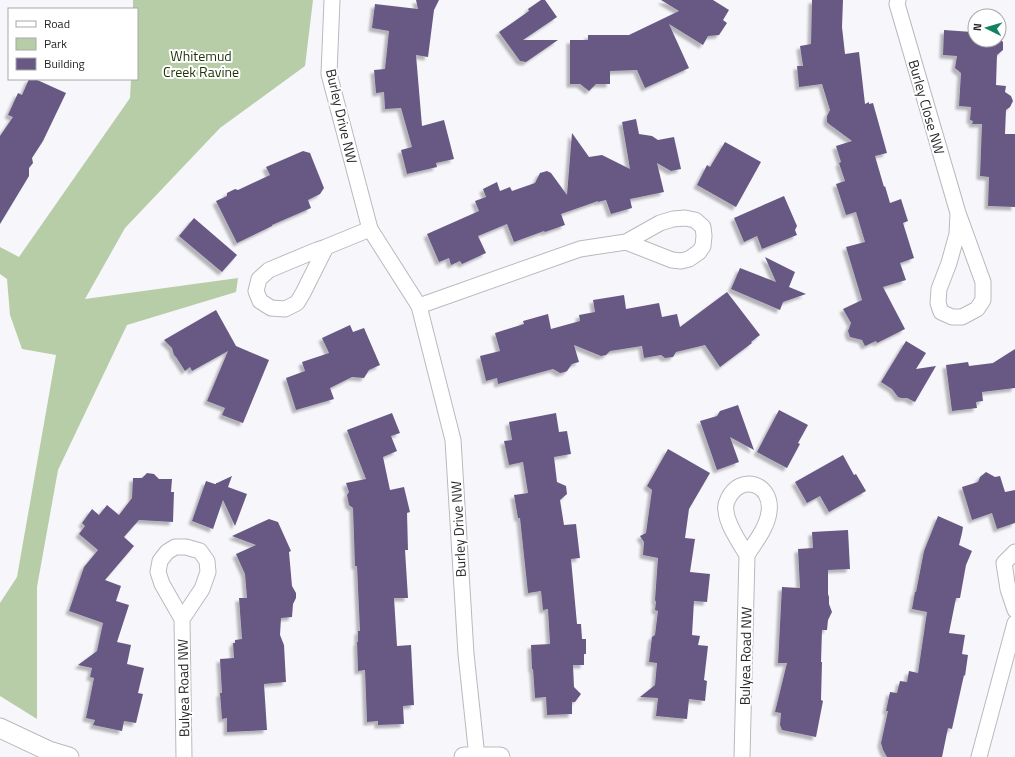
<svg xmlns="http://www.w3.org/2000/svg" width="1015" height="757" font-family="'Titillium Web',sans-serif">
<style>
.green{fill:#b7cda7}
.building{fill:#685984;filter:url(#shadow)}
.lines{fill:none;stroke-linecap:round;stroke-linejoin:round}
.minor-casing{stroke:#b9babe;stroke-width:17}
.tertiary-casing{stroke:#b9babe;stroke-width:21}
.minor{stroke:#fff;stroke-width:15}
.tertiary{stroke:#fff;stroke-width:19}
.labels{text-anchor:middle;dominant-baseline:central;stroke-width:4;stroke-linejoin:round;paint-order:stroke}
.park-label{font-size:14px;fill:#1d3503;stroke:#fff}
.street-label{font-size:14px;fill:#262628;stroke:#fff}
</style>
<defs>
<filter id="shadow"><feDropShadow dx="-3.5" dy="3.5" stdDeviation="1" flood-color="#0004"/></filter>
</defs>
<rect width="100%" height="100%" fill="#f6f6fb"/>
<!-- green -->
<polygon class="green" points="133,0 313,0 305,66 220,128 125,228 85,299 238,278 236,292 127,325 58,470 37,587 37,719 0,696 0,603 17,577 56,355 22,349 10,315 7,279 0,274 0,247 19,257 130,98 131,79 137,79 137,9 133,9"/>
<!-- building -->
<g class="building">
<polygon points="416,0 439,0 434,10 428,57 416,55 422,126 444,120 454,159 436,163 437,167 407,174 401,150 412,147 401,108 385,109 384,92 376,93 374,70 385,69 389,31 372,28 375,4 418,9"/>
<polygon points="541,0 545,0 557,17 523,40 558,40 526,62 520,61 499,32 529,11 528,9"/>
<polygon points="661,0 713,0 729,10 723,20 727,23 719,35 708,36 703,45 669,24 689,68 645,88 637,70 610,71 610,84 596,84 589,91 580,84 570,84 570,40 588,40 588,35 629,35 679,11"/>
<polygon points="812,0 843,0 842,27 845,54 859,52 865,104 869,102 869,104 873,103 887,153 875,156 884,187 885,186 890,203 901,199 908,221 903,223 914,258 900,263 906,280 883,287 905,329 877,343 876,341 865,346 862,340 850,337 848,331 851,323 843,309 862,300 846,247 865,242 856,212 846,215 836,184 845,181 839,163 841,162 836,146 852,141 829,124 827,122 827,116 830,110 822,84 799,87 797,66 803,66 800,46 811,44"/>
<polygon points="975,24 975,40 999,40 999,38 1003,42 1003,50 997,55 996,85 1006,86 1005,92 1011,96 1013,101 1010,107 1006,110 1005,134 1015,134 1015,207 988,206 989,177 980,176 982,124 972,124 973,121 970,120 971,107 959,106 961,73 955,68 957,56 943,55 944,30 972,32"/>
<polygon points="29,79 35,79 66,93 43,141 32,158 33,163 29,168 29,176 0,224 0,136 13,117 8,115 18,93 22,95"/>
<polygon points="636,119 639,134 652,136 658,140 674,137 681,169 671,171 657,163 664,192 630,199 632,208 611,214 606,200 598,202 598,201 561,214 565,225 545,232 544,231 514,242 507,224 478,236 486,253 462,264 460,261 451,265 449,258 439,262 427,234 479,211 475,201 486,197 483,189 497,182 500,191 510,187 512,191 535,183 540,173 547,171 551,173 567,195 572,133 589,157 602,155 630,169 622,122"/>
<polygon points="725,142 761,162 736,207 697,185 707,165 710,167"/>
<polygon points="303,151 310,153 324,188 320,194 308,200 311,208 272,225 272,226 237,243 216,201 227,196 227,193 235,189 238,190 270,175 266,167"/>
<polygon points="784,196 797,226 795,230 797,235 762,249 757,236 744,242 734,218"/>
<polygon points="194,218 237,255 222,272 179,236"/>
<polygon points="765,257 795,272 789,287 806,294 783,302 780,310 731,289 740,268 776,282"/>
<polygon points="727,292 760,335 751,342 752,343 720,367 705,345 676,352 673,357 665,358 661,355 644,358 642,346 610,351 606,355 601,356 574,345 579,362 572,364 567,371 565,372 560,373 553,369 498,384 497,378 486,381 480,356 500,351 495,333 524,324 523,321 548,314 551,329 580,321 579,315 595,312 593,300 624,295 626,309 659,303 662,317 677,314 680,327"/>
<polygon points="216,310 236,346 269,360 243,423 222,415 225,408 207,401 228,351 192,371 190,367 185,371 176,357 174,355 172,348 164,340"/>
<polygon points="350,325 353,332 364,328 380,365 369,370 364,378 352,377 330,388 334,399 296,410 286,378 305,371 302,362 329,353 322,338"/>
<polygon points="906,341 926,353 916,369 936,366 915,402 907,398 901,398 898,397 892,389 881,382"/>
<polygon points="1015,349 1015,388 982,392 983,401 976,402 977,408 952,411 946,365 968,362 969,366 993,363"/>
<polygon points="738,405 754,450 730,437 739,462 717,470 700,421 717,416 720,411"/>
<polygon points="779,410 808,425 798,443 800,444 787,468 757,452"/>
<polygon points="392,413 400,433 391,436 397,451 383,457 390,490 404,487 410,512 407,513 408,550 405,550 408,598 394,598 397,646 411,645 414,705 403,706 404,724 378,725 378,721 367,722 365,670 358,671 357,642 358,642 358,631 360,631 357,566 355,566 353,508 349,505 347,495 349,492 346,483 366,479 347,430"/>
<polygon points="556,413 559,432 567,431 571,454 554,457 557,482 566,486 567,494 560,500 564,525 576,524 580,558 571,559 577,624 581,624 582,639 586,639 586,654 584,654 584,665 573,665 574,687 581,694 575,702 572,702 572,714 547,715 546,697 535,698 533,669 532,669 531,645 550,644 548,609 543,610 541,591 528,593 520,518 518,518 514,495 528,493 523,462 509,465 504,441 512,440 509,422"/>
<polygon points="668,449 710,473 689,509 685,538 695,539 690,572 710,574 707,602 694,601 692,635 700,636 698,645 708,646 704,680 707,681 705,701 689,699 687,719 656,716 658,698 640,697 655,685 657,663 649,662 652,637 655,635 658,611 655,610 656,602 655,600 658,558 643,555 644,542 640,536 646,533 652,490 647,486"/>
<polygon points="843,455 854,475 856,474 866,491 829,512 820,496 807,503 795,482"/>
<polygon points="986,472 995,477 1000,476 1005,492 1015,490 1015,523 997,529 992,513 972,520 962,487 978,482 980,477"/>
<polygon points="147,473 154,474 159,479 172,479 171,492 174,492 173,522 139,520 124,537 134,546 105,580 121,586 116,601 129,605 117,642 131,645 127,664 144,668 138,693 143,694 136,723 124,721 122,731 93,725 95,720 86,718 94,678 90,677 92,668 78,665 97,651 103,623 69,611 84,567 98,550 79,534 85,526 82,523 92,509 99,515 107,505 119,515 132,498 133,478 142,478"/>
<polygon points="232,476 228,487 247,494 235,526 223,500 213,529 192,521 206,481 215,484 216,484 216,483 217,483"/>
<polygon points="938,516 963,527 962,533 959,545 972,551 966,565 960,598 956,598 949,633 965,635 962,654 968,655 965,676 964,675 952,729 948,728 942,757 887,757 883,750 881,743 888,711 886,711 890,692 897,693 900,681 907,682 909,671 918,673 927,612 912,609 915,592 916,592 924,551"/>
<polygon points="269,519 278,522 291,551 289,552 292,586 296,593 296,598 293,604 292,617 281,618 280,635 284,645 286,682 264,684 267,730 227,732 227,718 222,719 220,693 222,693 220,659 234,658 233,643 235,643 235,640 242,639 239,598 247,598 245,574 236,554 256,545 232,536"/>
<polygon points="848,530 850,569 828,570 828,594 829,597 829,604 832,612 828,620 827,630 822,630 821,662 822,662 821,700 823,701 816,737 782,730 780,725 781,713 775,712 787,663 778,663 782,587 800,588 798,549 813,548 812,532"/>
</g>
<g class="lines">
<defs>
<g id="minor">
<polyline points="332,0 329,74 370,229 419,306 453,440 466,654 477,757"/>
<polyline points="898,0 897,4 958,213 983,282 983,300 977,309 962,317 952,317 941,312 938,303 939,289 949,263 957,234 958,213"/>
<polyline points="326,247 303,293 297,303 285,309 271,308 260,301 256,291 259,279 269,270 317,250 326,247 370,229"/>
<polyline points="419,306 580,249 626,242 660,223 673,219 685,218 695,220 703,227 704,236 703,246 699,252 689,259 681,261 672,260 626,242"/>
<polyline points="1015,552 1004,563 1008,589 1015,610"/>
<polyline points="182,619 202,589 208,572 207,561 200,551 186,547 175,547 167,552 160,561 158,572 162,584 182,619 184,757"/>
<path d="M 742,757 L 747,555 C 755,542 767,528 769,512 C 773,483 740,473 728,499 C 726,503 725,507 726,511 C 727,525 740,543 747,555"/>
<polyline points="979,757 1015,623"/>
</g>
<g id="tertiary">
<polyline points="0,728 49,751 69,757"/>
<polyline points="464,757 500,757"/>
</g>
</defs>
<!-- minor casing -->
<use href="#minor" class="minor-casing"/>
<!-- tertiary casing -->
<use href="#tertiary" class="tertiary-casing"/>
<!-- minor -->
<use href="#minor" class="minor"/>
<!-- tertiary -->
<use href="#tertiary" class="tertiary"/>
</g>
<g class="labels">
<!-- park labels -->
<g class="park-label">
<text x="201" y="55">Whitemud<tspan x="201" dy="16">Creek Ravine</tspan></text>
</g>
<!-- street labels -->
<g class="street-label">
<text transform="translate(927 107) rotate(74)">Burley Close NW</text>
<text transform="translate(342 116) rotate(77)">Burley Drive NW</text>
<text transform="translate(458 529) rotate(-93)">Burley Drive NW</text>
<text transform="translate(745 656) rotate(-89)">Bulyea Road NW</text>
<text transform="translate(183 688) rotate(-91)">Bulyea Road NW</text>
</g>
</g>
<!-- legend -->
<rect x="8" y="8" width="130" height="72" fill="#ffffff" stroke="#a8a8a9"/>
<rect x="16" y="21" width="20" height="6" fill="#ffffff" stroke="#a8a8a9"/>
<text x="44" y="28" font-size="12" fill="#262628">Road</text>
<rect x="16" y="38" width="20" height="12" fill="#b7cda7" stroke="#a8a8a9"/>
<text x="44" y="48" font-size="12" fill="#262628">Park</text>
<rect x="16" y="58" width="20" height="12" fill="#685984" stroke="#a8a8a9"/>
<text x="44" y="68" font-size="12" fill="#262628">Building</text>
<!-- north arrow -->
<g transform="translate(987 28) rotate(275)"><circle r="19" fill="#ffffff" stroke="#a8a8a9"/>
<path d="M0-3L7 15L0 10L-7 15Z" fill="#108260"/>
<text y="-6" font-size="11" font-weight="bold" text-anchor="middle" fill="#262628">N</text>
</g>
</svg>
